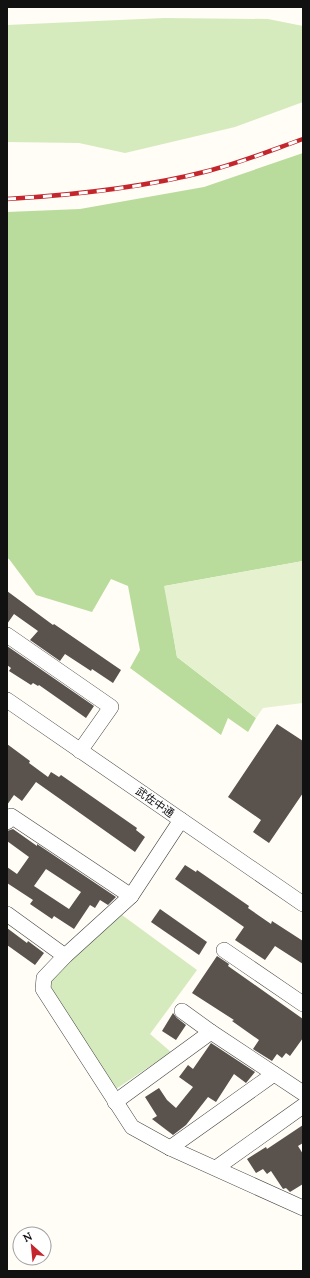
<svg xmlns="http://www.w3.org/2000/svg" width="310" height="1278" font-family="Lora,'Noto Sans JP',serif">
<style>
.green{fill:#d5ebbd}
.forest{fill:#b9dc9c}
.pitch{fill:#e6f2cf}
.building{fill:#5a524d;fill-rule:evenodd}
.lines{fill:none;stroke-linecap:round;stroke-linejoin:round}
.minor-casing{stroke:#444;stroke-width:16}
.minor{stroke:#fff;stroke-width:15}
.rail-casing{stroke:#c4262e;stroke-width:4.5}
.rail{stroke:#fff;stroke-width:3;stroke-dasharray:9;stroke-linecap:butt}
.labels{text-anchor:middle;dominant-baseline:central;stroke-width:4;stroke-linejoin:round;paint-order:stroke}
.street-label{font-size:11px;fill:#111;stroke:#fff}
</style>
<rect width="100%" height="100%" fill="#fffdf5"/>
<!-- green -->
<g class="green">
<polygon points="164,18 268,19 303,26 303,102 235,127 125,153 79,143 7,142 7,25"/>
<polygon points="122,915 197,970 150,1034 171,1052 116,1089 51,995 51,977"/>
</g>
<!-- forest -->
<polygon class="forest" points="303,153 303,561 165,586 177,657 256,718 248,732 228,718 221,735 130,668 140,650 128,586 111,579 92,612 36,595 9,559 7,558 7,212 80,209 204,187"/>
<!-- pitch -->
<polygon class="pitch" points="303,561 303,703 263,708 256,718 177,657 164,586"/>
<!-- building -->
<g class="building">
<polygon points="7,591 53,625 54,624 121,670 113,683 92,669 91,671 65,654 60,661 30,640 38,631 14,614 7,624"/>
<polygon points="7,646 94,706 86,718 39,685 38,686 33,683 31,685 9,671 11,668 7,665"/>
<polygon points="277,724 303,741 303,793 269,843 253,832 261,820 228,797"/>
<polygon points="7,744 30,761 29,763 48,777 51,772 59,777 61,775 137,828 136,830 145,837 135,852 36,782 22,801 14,795 7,805"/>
<path d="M 13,829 L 37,846 L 37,844 L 116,897 L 108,905 L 100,900 L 95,908 L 90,905 L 74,929 L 54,916 L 52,919 L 30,904 L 33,900 L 7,883 L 7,867 L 17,874 L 29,857 L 7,841 L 7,831 ZM 46,869 L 81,892 L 69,909 L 34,886 Z"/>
<polygon points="185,865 196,872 197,870 249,906 248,908 271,924 272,921 303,941 303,964 275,946 265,960 235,940 244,927 175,879"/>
<polygon points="160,909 207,942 199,955 151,922"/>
<polygon points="7,928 27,943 28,941 44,953 35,965 7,945"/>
<polygon points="217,956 229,964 228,966 303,1019 303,1038 290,1056 286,1053 282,1058 277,1054 272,1061 253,1049 259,1040 232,1021 234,1020 192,993"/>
<polygon points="173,1013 177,1018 186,1025 176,1040 162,1031"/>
<polygon points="211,1043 255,1072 246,1083 234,1074 216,1102 208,1097 186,1125 173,1135 152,1119 157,1116 145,1097 159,1088 167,1100 176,1108 193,1087 179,1077 188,1065 193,1069"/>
<polygon points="303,1125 303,1143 298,1146 303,1154 303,1184 290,1192 286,1188 283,1189 271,1171 267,1174 263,1169 256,1173 247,1159 266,1147 267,1149"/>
</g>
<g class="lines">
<defs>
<g id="minor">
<polyline points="7,635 111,707 80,751"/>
<polyline points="7,700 303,904"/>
<polyline points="181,820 131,896 65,956 44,978 43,989 132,1127 170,1148 303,1208"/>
<polyline points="7,822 11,816 131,896"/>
<polyline points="7,914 65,956"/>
<polyline points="224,950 303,1004"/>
<polyline points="182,1011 211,1032 303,1093"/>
<polyline points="115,1102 211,1032"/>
<polyline points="170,1148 274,1074"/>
<polyline points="216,1168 303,1106"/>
</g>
</defs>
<!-- minor casing -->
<use href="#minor" class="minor-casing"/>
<!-- minor -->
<use href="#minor" class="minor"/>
<defs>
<path id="rail" d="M 7,199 C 75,195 142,188 208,171 C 240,163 272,150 303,139"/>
</defs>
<!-- rail casing -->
<use href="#rail" class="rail-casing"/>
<!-- rail -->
<use href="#rail" class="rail"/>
</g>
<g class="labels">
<!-- street labels -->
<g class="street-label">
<text transform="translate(155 802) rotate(35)">武佐中通</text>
</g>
</g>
<!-- border -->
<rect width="310" height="1278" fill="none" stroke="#111111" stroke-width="16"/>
<!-- north arrow -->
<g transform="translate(32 1246) rotate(333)"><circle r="19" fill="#ffffff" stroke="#a0a0a0"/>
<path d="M0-3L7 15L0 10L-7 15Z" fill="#c4262e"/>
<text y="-6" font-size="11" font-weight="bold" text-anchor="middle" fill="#111111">N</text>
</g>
</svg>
